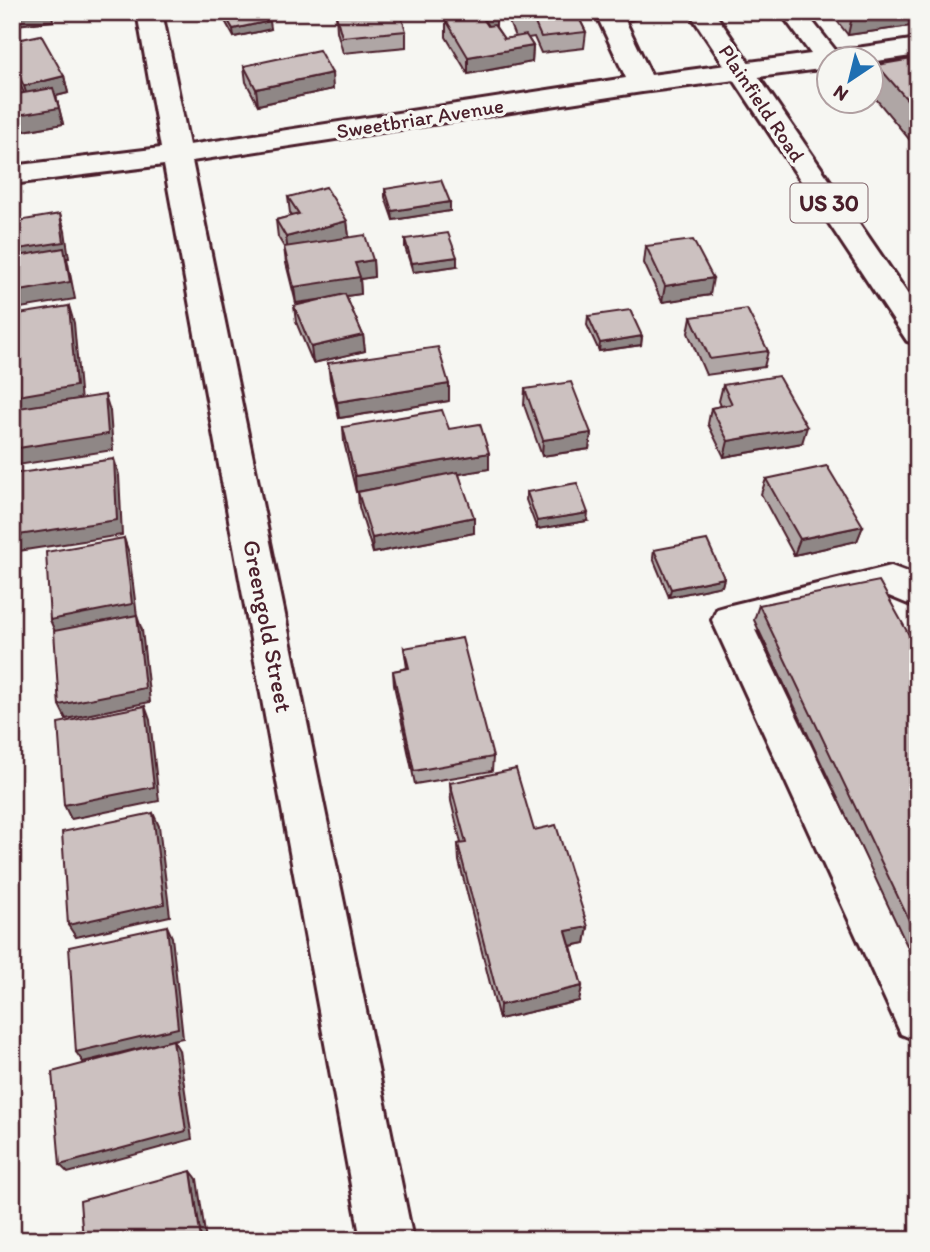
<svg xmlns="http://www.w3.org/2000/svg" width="930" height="1252" font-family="Itim,sans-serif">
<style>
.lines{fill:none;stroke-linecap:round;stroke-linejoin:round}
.minor-casing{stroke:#4a1f2b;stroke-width:6}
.major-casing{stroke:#4a1f2b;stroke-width:6}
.minor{fill:#f6f6f2;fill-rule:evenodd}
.major{fill:#f6f6f2;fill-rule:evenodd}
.wall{fill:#afa6a5;stroke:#4a1f2b;stroke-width:2}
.shaded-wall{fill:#8f8786;stroke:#4a1f2b;stroke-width:2}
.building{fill:#ccc1c0;stroke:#4a1f2b;stroke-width:2}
.labels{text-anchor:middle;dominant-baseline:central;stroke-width:7;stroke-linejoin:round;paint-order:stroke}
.far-street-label{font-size:21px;fill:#4a1f2b;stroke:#f6f6f2}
.shield{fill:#f6f6f2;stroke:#7e6067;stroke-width:2}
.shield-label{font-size:23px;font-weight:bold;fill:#4a1f2b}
.street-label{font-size:24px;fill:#4a1f2b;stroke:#f6f6f2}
</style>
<rect width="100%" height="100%" fill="#f6f6f2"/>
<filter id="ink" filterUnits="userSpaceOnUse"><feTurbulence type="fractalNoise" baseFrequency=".0143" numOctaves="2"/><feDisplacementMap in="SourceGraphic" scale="14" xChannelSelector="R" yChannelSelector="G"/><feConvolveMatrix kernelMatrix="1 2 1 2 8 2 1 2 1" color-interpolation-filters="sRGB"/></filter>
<g filter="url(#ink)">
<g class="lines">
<defs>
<g id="minor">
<polygon points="137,12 162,12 189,145 626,78 597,16 600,12 640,12 637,17 625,20 651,75 811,54 780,12 805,12 836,51 918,39 918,55 870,62 870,60 828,60 828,68 642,92 192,161 413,1240 361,1240 164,165 12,184 12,166 161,148"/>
<polygon points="891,566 918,576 918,608 889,596 755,630 918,967 918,1041 901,1034 712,620 717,609 731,605"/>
</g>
<polygon id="major" points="689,12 714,12 918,309 918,344 907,341"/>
</defs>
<!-- minor casing -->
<use href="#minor" class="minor-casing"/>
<!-- major casing -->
<use href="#major" class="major-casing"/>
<!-- minor -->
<use href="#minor" class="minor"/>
<!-- major -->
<use href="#major" class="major"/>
</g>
<!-- wall -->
<g class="wall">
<polygon points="220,12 264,12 271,29 234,37"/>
<polygon points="462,12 496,12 496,27 504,39 515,37 505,12 576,12 586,32 584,48 541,53 534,37 528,38 533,46 532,62 468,74 446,37 446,20 462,18"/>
<polygon points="830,12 918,12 918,25 848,35"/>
<polygon points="336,15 406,31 406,47 343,53 337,31"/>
<polygon points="12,41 64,76 68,93 56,96 63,124 12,133 12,95 24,93 12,69"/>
<polygon points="918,58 918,150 871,93 871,89 877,65"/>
<polygon points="244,66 333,89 258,105 246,82"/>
<polygon points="385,189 450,202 450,211 393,220 385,197"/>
<polygon points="288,197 347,221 349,237 373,260 374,277 360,279 361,294 346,296 363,335 365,351 313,363 296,322 294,306 322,300 296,303 286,263 284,247 278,237 276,220 292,216 290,213"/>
<polygon points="405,239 457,266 413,272 405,247"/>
<polygon points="646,246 710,295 662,302 644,263"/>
<polygon points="588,316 642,336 641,345 599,351 587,325"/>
<polygon points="691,317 768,351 764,367 706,375 688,333"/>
<polygon points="328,363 449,401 339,418 330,379"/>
<polygon points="723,385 802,443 724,457 708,424 711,408 721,406 719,401"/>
<polygon points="525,389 591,433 589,449 542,456 524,405"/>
<polygon points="343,427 449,429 489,453 489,469 459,474 474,533 373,553 359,507 358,492 356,492 344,442"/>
<polygon points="766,479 863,526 857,541 794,555 761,494"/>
<polygon points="527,492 587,521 537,529 526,500"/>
<polygon points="654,550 724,578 722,586 669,597 653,558"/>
<polygon points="759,605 918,651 918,969 754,620"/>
<polygon points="404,648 493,757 492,771 415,784 394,685 393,671 407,668"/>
<polygon points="450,783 588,927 585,943 571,946 582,986 579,1001 499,1019 459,861 458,844 461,843 451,801"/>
</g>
<!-- shaded-wall -->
<g class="shaded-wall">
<polygon points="12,12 52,12 53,21 16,25 16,40 12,41"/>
<polygon points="490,12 496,12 496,27 480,30 480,14"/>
<polygon points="853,12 918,12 918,25 848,35"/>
<polygon points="270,21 271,29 234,37 233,29"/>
<polygon points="533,46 532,62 468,74 468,57"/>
<polygon points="332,73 333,89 258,105 256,89"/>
<polygon points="64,76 68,93 56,96 63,124 12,133 12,116 29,102 24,86"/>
<polygon points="450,202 450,211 393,220 392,211"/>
<polygon points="60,214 65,231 69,258 67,258 75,299 21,308 15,292 12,267 12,250"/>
<polygon points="347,221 349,237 288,253 286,237"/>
<polygon points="457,257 457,266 413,272 412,263"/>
<polygon points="373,260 374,277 360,279 361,294 296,303 294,287 355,263"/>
<polygon points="713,278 710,295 662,302 665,286"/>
<polygon points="69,306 74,323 81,402 18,413 12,397"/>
<polygon points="363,335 365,351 313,363 311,347"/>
<polygon points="642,336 641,345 599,351 600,343"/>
<polygon points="449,384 449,401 339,418 337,402"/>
<polygon points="105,395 110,411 113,450 18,465 12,449"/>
<polygon points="807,427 802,443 724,457 728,441"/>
<polygon points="591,433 589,449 542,456 543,440"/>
<polygon points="489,453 489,469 356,492 355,476"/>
<polygon points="114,459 119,475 122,535 12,552 12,536"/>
<polygon points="588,513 587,521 537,529 537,521"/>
<polygon points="474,517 474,533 373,553 372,538"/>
<polygon points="863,526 857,541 794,555 800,539"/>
<polygon points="124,538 129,553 137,616 142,630 150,702 66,719 59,705 56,634 50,620"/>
<polygon points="724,578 722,586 669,597 671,589"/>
<polygon points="145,706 150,720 159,801 71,819 64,805"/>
<polygon points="153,813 159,826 170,916 76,937 68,925"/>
<polygon points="167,926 172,937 183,1038 173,1040 179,1050 192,1139 68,1173 60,1165 173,1040 83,1062 76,1052"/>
<polygon points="588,927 585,943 564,947 566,931"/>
<polygon points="582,986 579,1001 499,1019 500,1005"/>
<polygon points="191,1171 197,1179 206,1240 201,1240"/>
</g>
<!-- building -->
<g class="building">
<polygon points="223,12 264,12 270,21 233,29"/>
<polygon points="362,12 400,12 406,31 342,37 336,15"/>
<polygon points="465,12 490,12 480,14 488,26 494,25 504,39 526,35 533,46 468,57 446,20 467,17"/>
<polygon points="512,12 576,12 586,32 541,37 534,21 516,23"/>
<polygon points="41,35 64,76 24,86 12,63 12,41"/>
<polygon points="319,50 332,73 256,89 244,66"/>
<polygon points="918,58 918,112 877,65"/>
<polygon points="53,88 59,108 12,116 12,95"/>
<polygon points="441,180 450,202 392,211 385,189"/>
<polygon points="326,187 347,221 286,237 276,220 299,214 288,197"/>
<polygon points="60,214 64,242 12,250 12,222"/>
<polygon points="448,233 457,257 412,263 405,239"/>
<polygon points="365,235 373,260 355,263 360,277 294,287 284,247"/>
<polygon points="693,240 713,278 665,286 646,246"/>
<polygon points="64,248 70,282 15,292 12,268 12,257"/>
<polygon points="345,294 363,335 311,347 294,306"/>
<polygon points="69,306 76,386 12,397 12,315"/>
<polygon points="747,309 768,351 710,359 691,317"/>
<polygon points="630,310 642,336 600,343 588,316"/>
<polygon points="438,347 449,384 337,402 328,363"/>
<polygon points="778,376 807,427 728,441 711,408 732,404 723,385"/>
<polygon points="571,382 591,433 543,440 525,389"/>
<polygon points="105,395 108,434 12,449 12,409"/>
<polygon points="442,410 449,429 480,424 489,453 355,476 343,427"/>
<polygon points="114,459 117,520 12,536 12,474"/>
<polygon points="827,466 863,526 800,539 766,479"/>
<polygon points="458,472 474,517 372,538 358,492"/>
<polygon points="577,483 588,513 537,521 527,492"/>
<polygon points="124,538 132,604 50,620 46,552"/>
<polygon points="707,540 724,578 671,589 654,550"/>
<polygon points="879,581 918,651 918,939 759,605"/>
<polygon points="137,615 145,688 59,705 54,631"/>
<polygon points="462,638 493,757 414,771 393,671 409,668 404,648"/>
<polygon points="145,706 154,787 64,805 58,723"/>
<polygon points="516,769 534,830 556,825 588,927 566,931 582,986 500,1005 458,844 466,843 450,783"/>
<polygon points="153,813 164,904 68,925 62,832"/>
<polygon points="167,926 178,1028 76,1052 69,947"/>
<polygon points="173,1040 186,1131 60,1165 52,1072"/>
<polygon points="191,1171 201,1240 83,1240 80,1201"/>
</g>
</g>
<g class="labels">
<!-- far-street labels -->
<g class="far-street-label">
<text transform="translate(762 103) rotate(56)">Plainfield Road</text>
<text transform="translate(420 118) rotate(-9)">Sweetbriar Avenue</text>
</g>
<!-- shield labels -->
<rect class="shield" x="790.5" y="183.5" width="77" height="39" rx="5"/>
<g class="shield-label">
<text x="829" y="203">US 30</text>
</g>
<!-- street labels -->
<g class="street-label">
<text transform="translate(268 626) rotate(79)">Greengold Street</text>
</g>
</g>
<!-- margin -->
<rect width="930" height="1252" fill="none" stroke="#f6f6f2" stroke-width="42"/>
<rect x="21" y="21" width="888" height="1210" fill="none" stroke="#4a1f2b" stroke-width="2.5" filter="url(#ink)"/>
<!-- north arrow -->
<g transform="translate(850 80) rotate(215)"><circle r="33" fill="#f6f6f2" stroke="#b1a0a2" stroke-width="2"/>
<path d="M0-5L12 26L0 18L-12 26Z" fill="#1f6fb2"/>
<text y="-10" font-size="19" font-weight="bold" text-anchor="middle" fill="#4a1f2b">N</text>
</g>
</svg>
